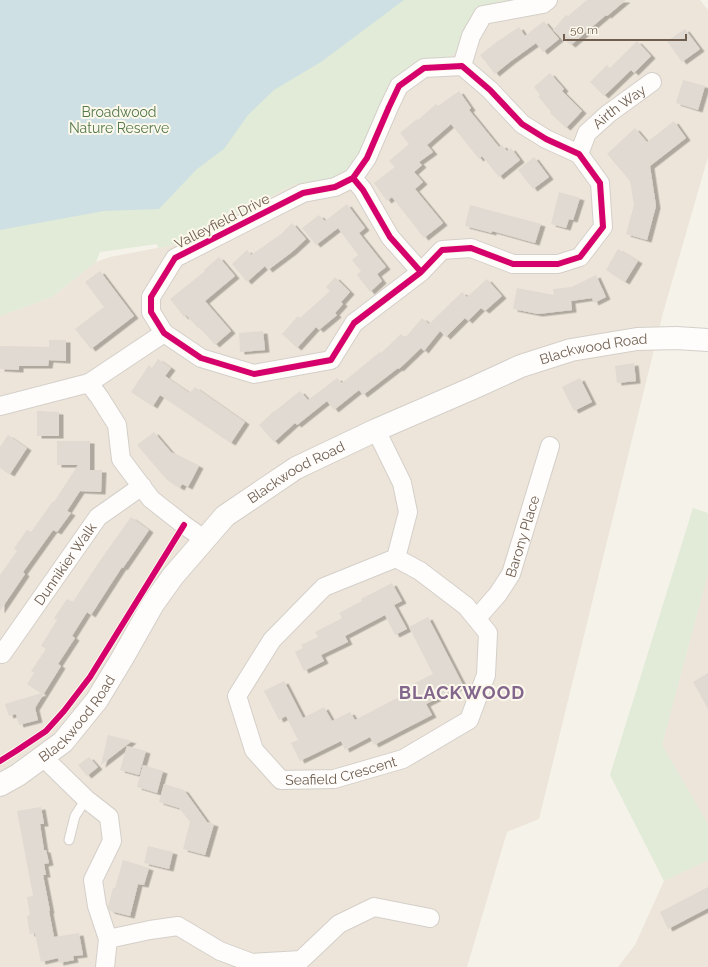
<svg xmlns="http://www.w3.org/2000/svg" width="708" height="967" font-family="Raleway,sans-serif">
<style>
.residential{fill:#ede5d9}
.green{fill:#e1ebd7}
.water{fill:#cee0e3}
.building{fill:#e0dad2;filter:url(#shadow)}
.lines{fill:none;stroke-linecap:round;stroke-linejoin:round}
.service-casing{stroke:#d4cfc9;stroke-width:11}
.minor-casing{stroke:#d4cfc9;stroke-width:20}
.tertiary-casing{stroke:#d4cfc9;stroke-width:24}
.service{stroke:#fefdfc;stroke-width:9}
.minor{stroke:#fefdfc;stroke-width:18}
.tertiary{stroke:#fefdfc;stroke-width:22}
.cycleway-casing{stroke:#fcf8ec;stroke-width:8}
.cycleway{stroke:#d6006c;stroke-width:6}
.labels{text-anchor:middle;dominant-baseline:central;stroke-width:4;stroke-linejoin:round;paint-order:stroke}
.street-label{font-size:14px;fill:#6f5d4e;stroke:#fcf8ec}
.park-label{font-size:14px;fill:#54794b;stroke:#fcf8ec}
.district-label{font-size:18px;font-weight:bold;letter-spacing:1px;fill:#83668c;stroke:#fcf8ec}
</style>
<defs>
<filter id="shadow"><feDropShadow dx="4.5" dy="2.5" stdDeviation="0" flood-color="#0004"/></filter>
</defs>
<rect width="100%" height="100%" fill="#f5f2ea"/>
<!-- residential -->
<g class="residential">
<polygon points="511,0 700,0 708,10 708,157 663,313 539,819 507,832 467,967 0,967 0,316 52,297 96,262 110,257 173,245 223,229 282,190 296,184 324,182 379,109 458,49 461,35 467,25 485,8 496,3"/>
<polygon points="708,573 708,824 662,745"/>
<polygon points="708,860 708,967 618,967 635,945 664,881"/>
</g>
<!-- green -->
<g class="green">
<polygon points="0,0 511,0 496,3 484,8 467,25 461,35 458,49 453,55 445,60 418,65 350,168 338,178 324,182 296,184 282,190 266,200 237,222 223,229 173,245 158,248 157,244 100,252 96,262 52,297 0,316"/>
<polygon points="693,508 708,513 708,573 662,745 708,824 708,860 664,881 610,775"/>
</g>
<!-- water -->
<polygon class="water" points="0,0 404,0 321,62 274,90 248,115 224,149 197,169 159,209 104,211 0,230"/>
<!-- building -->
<g class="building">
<polygon points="587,0 626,0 607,16 606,15 571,45 553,30 566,15 568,16"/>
<polygon points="544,21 559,39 543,52 536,43 511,61 495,74 480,55 498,41 519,27 525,36"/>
<polygon points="685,29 700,49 682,62 667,41"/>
<polygon points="637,41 651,56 634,73 631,70 604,96 590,82 607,65 610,68"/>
<polygon points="550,73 564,89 562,91 582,111 566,128 550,113 551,112 538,96 540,95 534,87"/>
<polygon points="683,80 705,86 698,110 676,103"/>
<polygon points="459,91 471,108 469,110 499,147 502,145 507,151 511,148 520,160 499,177 482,156 479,159 451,124 427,145 433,152 419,162 422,165 414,172 423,182 415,189 443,223 424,238 392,197 387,201 374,183 395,167 389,161 409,144 400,133 417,119 418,120 436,104 438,106"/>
<polygon points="674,121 686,138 650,166 656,206 647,240 626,234 634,205 630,181 607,154 635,128 647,142"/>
<polygon points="534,157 549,177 533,189 518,170"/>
<polygon points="559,192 580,198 573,220 569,219 566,228 551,224"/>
<polygon points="347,204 365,228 359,233 386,267 377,274 382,281 370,292 357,275 361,271 352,260 358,255 338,228 316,245 302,228 319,215 325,221"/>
<polygon points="470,205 541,224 535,243 492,231 492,233 465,226"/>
<polygon points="292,223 306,239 292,252 268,270 265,266 247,282 232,264 247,250 251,255 281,234"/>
<polygon points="618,249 638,261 625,282 606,270"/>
<polygon points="219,257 235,276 205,301 231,331 215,345 199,327 198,328 186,315 184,317 170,299 205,271 204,270"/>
<polygon points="100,271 134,316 91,349 75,329 104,307 85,282"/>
<polygon points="596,275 606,297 594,303 592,298 571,301 572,310 538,314 513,309 517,288 554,295 553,289 572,287"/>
<polygon points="335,277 350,292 341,302 343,304 335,313 337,315 319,330 316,327 297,348 282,334 298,316 300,318 330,291 326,287"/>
<polygon points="487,279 502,296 485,311 481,308 468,321 465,318 446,337 440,331 424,351 421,348 399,369 398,368 363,395 359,390 334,410 327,401 297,425 295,423 274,442 259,425 274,411 275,411 300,391 308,400 337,378 342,383 380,352 381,353 401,334 405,338 422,318 429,324 462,292 467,297"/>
<polygon points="263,331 265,350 240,352 239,333"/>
<polygon points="49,340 66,340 66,361 49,360 48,366 19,366 19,370 0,369 0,346 49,347"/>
<polygon points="158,359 171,368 165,376 190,393 195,387 245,422 231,443 160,395 153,406 131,392 149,365 152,368"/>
<polygon points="634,363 636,381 617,383 615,366"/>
<polygon points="580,378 592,402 574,411 562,387"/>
<polygon points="37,411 59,412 59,436 37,436"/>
<polygon points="154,432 171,452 199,466 188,487 182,484 180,488 167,480 137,445"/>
<polygon points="8,435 27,448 10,474 0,468 0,447"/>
<polygon points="57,441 90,441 90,470 102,470 101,492 80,491 67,511 71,513 57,532 53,530 23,572 25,574 0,611 0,575 17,551 14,548 27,530 31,532 53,501 54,502 78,465 57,465"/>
<polygon points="131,517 149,530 123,568 122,567 91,615 87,612 72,636 75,638 58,664 61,666 35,708 38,720 19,725 16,714 9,716 5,704 42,693 27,684 34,673 31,671 46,649 41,646 57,620 54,618 67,599 73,602 99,562"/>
<polygon points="392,583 402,601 394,605 407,629 395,635 385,615 345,636 348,642 321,655 324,661 304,671 295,652 303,648 301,645 318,637 315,632 342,618 339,613 362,601 361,599"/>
<polygon points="428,617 463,685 426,704 432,715 374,745 370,737 345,750 341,741 300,761 291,743 298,740 286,716 279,720 264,691 284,681 303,718 324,707 332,721 350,712 355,720 399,697 397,692 433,674 409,627"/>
<polygon points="708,673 708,709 693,682"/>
<polygon points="108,735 132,741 101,765"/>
<polygon points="127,746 146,751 139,775 120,770"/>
<polygon points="89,757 98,767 87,776 78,765"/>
<polygon points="143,765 163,771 157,793 137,787"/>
<polygon points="164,784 184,790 207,822 214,824 205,855 183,849 190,822 179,808 159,802"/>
<polygon points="41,807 44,824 40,824 44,850 46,850 49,863 44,864 46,875 43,875 50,911 49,911 54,937 79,933 83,955 73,956 74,960 59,963 58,958 41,962 35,933 30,934 27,916 30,915 27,897 33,896 17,811"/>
<polygon points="148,846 173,852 169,869 144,863"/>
<polygon points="123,860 149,868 144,885 138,884 130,916 110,911 108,907 113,888 115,888"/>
<polygon points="708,887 708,908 668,929 660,912"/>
</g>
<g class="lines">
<defs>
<polyline id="service" points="69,840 75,816 86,799"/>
<g id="minor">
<polyline points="462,66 471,36 483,15 543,4 548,0"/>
<path id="s1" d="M 579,154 L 587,133 L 608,114 L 652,82"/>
<polyline points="353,178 335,187 303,193 175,258 151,297 151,312 164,333 201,358 254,374 331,360 354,323 421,272 442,250 471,248 513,264 558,264 580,257 603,227 600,183 579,154 546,139 522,124 490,90 462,66 424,68 399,86 389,107 367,158 353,178 363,190 390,237 421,272"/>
<polyline points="89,383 164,333"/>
<polyline points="0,406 89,383 100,398 117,425 121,459 151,499 184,525 204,539"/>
<path id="s2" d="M 376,430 L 402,483 L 408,512 L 396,558 L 324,587 L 272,640 L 237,696 L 254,750 L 281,780 L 334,779 L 403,759 L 469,720 L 486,675 L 488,633 L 466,606 L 420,571 L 396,558"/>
<path id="s3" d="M 477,618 L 498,594 L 511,574 L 550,446"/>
<path id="s4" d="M 2,654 L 98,517 L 142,486"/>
<polyline points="43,757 86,799 109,817 112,841 93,880 97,906 108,939 105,967"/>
<polyline points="108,939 150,930 178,926 220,951 252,963 301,960 339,924 374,907 430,918"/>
</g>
<g id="tertiary">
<path id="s5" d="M 0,785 L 18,775 L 63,742 L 97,700 L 123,657 L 153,604 L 173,576 L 225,516 L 296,468 L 376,430 L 473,388 L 521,366 L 571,350 L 637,339 L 676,338 L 708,340"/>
</g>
</defs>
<!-- service casing -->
<use href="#service" class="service-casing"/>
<!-- minor casing -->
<use href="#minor" class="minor-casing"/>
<!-- tertiary casing -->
<use href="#tertiary" class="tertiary-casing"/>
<!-- service -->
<use href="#service" class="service"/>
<!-- minor -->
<use href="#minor" class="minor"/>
<!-- tertiary -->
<use href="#tertiary" class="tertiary"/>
<defs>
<g id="cycleway">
<polyline points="353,178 335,187 303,193 175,258 151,297 151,312 164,333 201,358 254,374 331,360 354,323 421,272 442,250 471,248 513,264 558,264 580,257 603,227 600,183 579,154 546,139 522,124 490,90 462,66 424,68 399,86 389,107 367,158 353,178 363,190 390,237 421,272"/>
<polyline points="0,761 16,751 46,731 64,711 90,677 184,525"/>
</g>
</defs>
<!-- cycleway casing -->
<use href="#cycleway" class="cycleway-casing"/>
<!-- cycleway -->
<use href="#cycleway" class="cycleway"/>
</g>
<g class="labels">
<!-- street labels -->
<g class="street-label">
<text stroke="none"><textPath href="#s1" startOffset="64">Airth Way</textPath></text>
<text transform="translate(222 221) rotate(-27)">Valleyfield Drive</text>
<text stroke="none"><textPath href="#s5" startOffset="763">Blackwood Road</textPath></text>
<text stroke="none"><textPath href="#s5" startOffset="439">Blackwood Road</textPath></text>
<text stroke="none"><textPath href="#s3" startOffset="95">Barony Place</textPath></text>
<text stroke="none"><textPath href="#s4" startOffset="110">Dunnikier Walk</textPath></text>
<text stroke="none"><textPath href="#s5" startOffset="103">Blackwood Road</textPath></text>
<text stroke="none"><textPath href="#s2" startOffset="512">Seafield Crescent</textPath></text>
</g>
<!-- park labels -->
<g class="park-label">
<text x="119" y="112">Broadwood<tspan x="119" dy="16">Nature Reserve</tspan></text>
</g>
<!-- district labels -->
<g class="district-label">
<text x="462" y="692">BLACKWOOD</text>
</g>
</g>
<!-- scale -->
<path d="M564 34v6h122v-6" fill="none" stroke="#6f5d4e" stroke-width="2"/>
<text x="570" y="34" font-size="12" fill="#6f5d4e" stroke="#fcf8ec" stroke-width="3" paint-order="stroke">50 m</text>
</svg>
